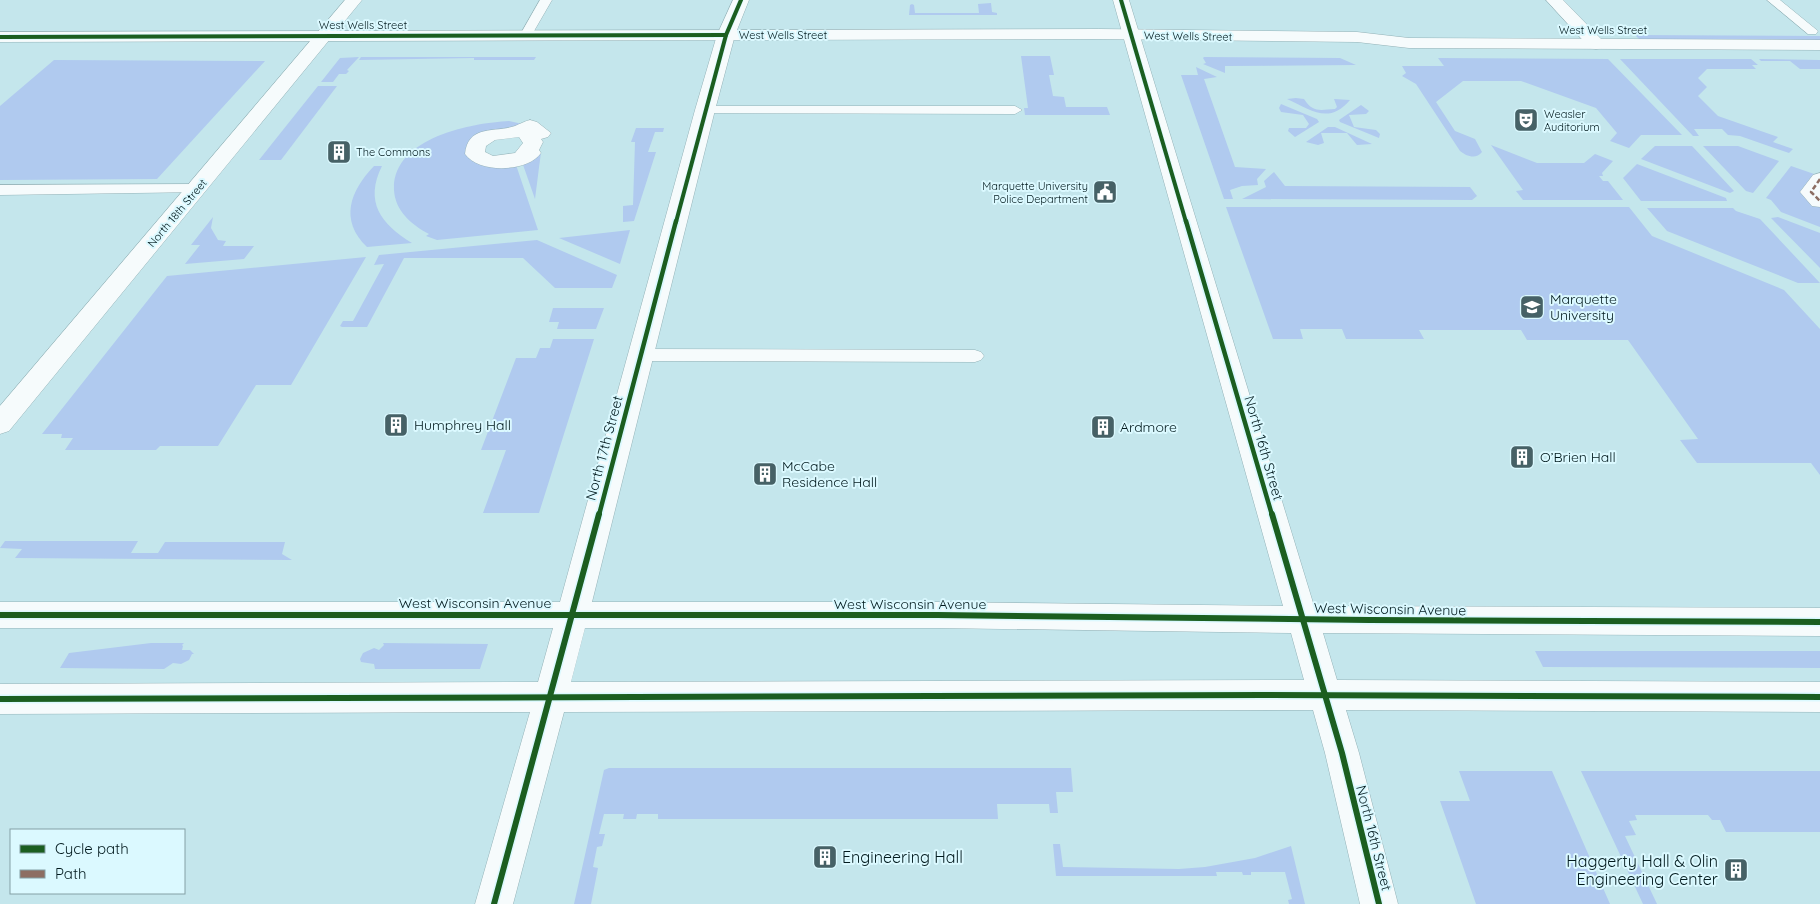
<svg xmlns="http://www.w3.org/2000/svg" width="1820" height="904" font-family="Quicksand,sans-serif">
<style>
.green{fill:#b0caef}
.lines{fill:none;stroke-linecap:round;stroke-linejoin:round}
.service-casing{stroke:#94b2b7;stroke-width:1}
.pedestrian-casing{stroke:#94b2b7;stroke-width:1}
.minor-casing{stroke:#94b2b7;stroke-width:1}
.tertiary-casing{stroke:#94b2b7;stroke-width:1}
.secondary-casing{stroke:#94b2b7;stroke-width:1}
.service{fill:#f6fbfc;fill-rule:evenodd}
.pedestrian{fill:#f6fbfc;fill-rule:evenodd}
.minor{fill:#f6fbfc;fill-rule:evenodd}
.tertiary{fill:#f6fbfc;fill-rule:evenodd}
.secondary{fill:#f6fbfc;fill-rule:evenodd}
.quiet{stroke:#8d6e63;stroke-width:2.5;stroke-dasharray:5 2.5;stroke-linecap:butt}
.cycleway-far2-casing{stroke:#dbf9ff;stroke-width:5.5}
.cycleway-far1-casing{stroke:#dbf9ff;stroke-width:8}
.cycleway-casing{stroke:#dbf9ff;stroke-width:9}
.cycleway-far2{stroke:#1b5e20;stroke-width:4}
.cycleway-far1{stroke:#1b5e20;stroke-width:4.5}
.cycleway{stroke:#1b5e20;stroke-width:6}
.labels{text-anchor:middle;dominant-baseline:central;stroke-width:4;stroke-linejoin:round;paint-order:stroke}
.far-street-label{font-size:11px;fill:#021a1e;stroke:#dbf9ff}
.far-poi-label{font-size:11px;fill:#021a1e;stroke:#dbf9ff;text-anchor:start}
.poi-label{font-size:14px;fill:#021a1e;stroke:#dbf9ff;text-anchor:start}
.street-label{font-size:14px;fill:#021a1e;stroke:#dbf9ff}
.near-poi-label{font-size:16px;fill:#021a1e;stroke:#dbf9ff;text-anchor:start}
</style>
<rect width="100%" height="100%" fill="#c4e6ec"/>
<!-- green -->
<g class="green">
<polygon points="991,3 992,12 997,13 997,15 909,15 910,5 912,4 914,5 915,13 979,13 978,4"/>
<polygon points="1635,35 1820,36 1820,41 1640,40"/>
<polygon points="1021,56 1050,56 1054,75 1049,75 1053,96 1064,97 1066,107 1107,107 1110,115 1025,115 1024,108 1028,108"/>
<polygon points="359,57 347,70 349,71 346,74 339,74 333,82 321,82 340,58"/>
<polygon points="361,57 536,57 534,60 474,60 474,58 359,60"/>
<polygon points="1204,57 1340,58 1356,65 1225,66 1225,73 1203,64 1206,63 1203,58"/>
<path d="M 1438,58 L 1608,59 L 1682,135 L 1641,135 L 1629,148 L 1610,141 L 1617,133 L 1596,108 L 1521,81 L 1463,81 L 1436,102 L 1455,131 L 1475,139 L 1482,152 C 1476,160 1466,156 1460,151 L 1416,84 L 1402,76 L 1406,73 L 1402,66 L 1444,66 Z"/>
<polygon points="1620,59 1751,59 1758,65 1752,65 1756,69 1707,69 1698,78 1707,87 1698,96 1718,116 1778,137 1773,142 1793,149 1789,153 1740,136 1728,135 1722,129 1694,129 1699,136 1693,136"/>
<polygon points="1759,59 1820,60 1820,69 1800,69 1790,61 1761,61"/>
<polygon points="54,60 265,61 157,179 0,180 0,106"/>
<polygon points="1196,67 1217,77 1204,79 1235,167 1266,169 1257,179 1258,185 1242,186 1230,190 1233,199 1224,199 1181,75 1198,75"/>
<polygon points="318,86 337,86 281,160 259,160"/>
<path d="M 1296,98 L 1304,99 C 1313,113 1320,110 1335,109 L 1337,107 L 1334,99 L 1350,100 C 1329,125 1311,110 1287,99 Z"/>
<polygon points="1281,104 1317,119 1319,122 1295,137 1288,131 1289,128 1306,128 1309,124 1303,115 1281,112 1279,108"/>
<polygon points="1361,105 1369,111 1366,114 1349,115 1354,127 1376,130 1380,134 1379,138 1340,122 1339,120"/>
<path d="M 509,121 L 527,125 L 500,133 L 475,154 L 514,159 L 538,230 L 437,240 L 426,236 L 429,234 C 412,225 395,211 394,190 C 392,138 471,123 509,121 Z"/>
<polygon points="1328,127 1335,127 1372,144 1357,145 1347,133 1321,133 1324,143 1318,145 1306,142"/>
<polygon points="636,128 664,128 663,132 655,132 648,152 656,152 634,221 623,222 623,206 633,205 635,142 631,142"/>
<polygon points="1491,145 1537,163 1584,163 1595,154 1613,161 1602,173 1603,176 1599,176 1603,181 1608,181 1623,200 1523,200 1516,191 1523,190"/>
<polygon points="1655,146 1692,146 1734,191 1730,193 1641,159"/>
<polygon points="1703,146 1738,146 1779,161 1753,193 1746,191"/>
<polygon points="536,152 541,152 535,199 521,159"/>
<polygon points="1637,164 1726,198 1727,201 1641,201 1623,178"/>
<path d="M 374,166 L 382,166 C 364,202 381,224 412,243 L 367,247 C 339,220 350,191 374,166 Z"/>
<polygon points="1791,166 1820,176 1820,227 1781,212 1771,200 1766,198"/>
<polygon points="1274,172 1285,186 1470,187 1477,196 1472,200 1242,199 1266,187 1264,181"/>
<polygon points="1226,207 1629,207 1652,236 1784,290 1820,329 1820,475 1811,463 1697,463 1680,440 1698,439 1628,340 1527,340 1521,330 1419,330 1424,339 1346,339 1342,329 1300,329 1303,339 1273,339"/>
<polygon points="1647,208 1733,208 1736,211 1760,219 1820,283 1798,283 1667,231"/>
<polygon points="213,217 211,228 218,240 226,241 223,246 254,246 244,259 185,264 200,245 191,245"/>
<polygon points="1778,217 1820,233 1820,268 1771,218"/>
<polygon points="630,230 620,264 559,238"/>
<polygon points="537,240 617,275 612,288 555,288 523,258 404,258 367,327 342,327 340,326 343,321 353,321 384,264 374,265 379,255"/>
<polygon points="366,257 291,385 256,385 218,446 160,446 156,450 65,450 73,438 61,438 62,434 42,434 167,276"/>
<polygon points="553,308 604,308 596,329 557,329 559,322 549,322"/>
<polygon points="553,339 594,339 539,513 483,513 506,450 481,450 516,358 536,358 540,348 550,348"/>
<polygon points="5,541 138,541 131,553 158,553 165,542 285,542 282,554 292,560 15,558 22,549 0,548"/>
<polygon points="151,643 184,643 182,645 183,646 182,650 190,650 194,654 192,654 189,660 181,664 173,663 164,669 60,668 69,653"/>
<polygon points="383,643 488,644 480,669 375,669 374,664 361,662 360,659 363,653 374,648 379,650 384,645"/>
<polygon points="1535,651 1820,651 1820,668 1543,667"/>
<polygon points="609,768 1071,768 1073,792 1056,792 1058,813 1050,813 1049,804 997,804 998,819 658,819 658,814 637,814 636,819 623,819 624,814 604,814 599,834 605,834 602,846 597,847 593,867 598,868 591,904 574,904 604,770"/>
<polygon points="1459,771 1552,771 1610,904 1476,904 1440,801 1470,801"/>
<polygon points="1581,771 1820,771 1820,832 1726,832 1720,820 1712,820 1708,815 1635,815 1637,820 1629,821 1636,835 1625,836 1657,904 1643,904"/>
<polygon points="1053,844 1060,844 1063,867 1179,869 1205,867 1255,858 1291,846 1305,904 1289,904 1288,900 1292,899 1285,872 1251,872 1251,875 1243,875 1242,872 1216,872 1217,876 1056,876"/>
</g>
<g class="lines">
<defs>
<g id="service">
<polygon points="540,0 552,0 530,38 522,38 520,35"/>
<polygon points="1767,0 1780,0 1818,31 1816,34 1808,34"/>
<polygon points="705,106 1015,106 1022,110 1015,114 700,113 698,110"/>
<polygon points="197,184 202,186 205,189 202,192 0,195 0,185"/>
<polygon points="640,349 975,350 981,352 984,356 981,360 975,362 640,361 634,359 631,355 634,351"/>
</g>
<g id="pedestrian">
<path d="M 530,120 L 537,122 L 551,133 L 548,137 L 541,139 L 543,142 L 539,150 L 541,153 C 528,172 479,174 465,154 C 468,124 495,133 515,126 C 520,124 525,121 530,120 ZM 519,137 L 523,143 L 515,153 L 493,156 L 485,152 L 486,146 L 495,140 Z"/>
<polygon points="1820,173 1820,207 1812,206 1800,192 1813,175"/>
</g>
<g id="minor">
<polygon points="345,0 362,0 9,431 0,434 0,406"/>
<polygon points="1546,0 1563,0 1602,40 1605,44 1602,48 1596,49 1590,48"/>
</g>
<polygon id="tertiary" points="1099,29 1357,32 1409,38 1820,40 1820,50 1409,48 1357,42 1099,39 0,42 0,32"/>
<path id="secondary" d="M 733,0 L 749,0 L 735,35 L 715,110 L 592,602 L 938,602 L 1283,606 L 1113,0 L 1129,0 L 1314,606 L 1820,608 L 1820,636 L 1323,633 L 1337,680 L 1820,682 L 1820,712 L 1346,710 L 1359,753 L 1398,904 L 1360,904 L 1325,753 L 1313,710 L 564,712 L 513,904 L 475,904 L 530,712 L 0,714 L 0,684 L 538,682 L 553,628 L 0,628 L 0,602 L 560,602 L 695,110 L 717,35 ZM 585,628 L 938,628 L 1291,633 L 1304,680 L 571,682 Z"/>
</defs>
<!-- service casing -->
<use href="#service" class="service-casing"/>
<!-- pedestrian casing -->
<use href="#pedestrian" class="pedestrian-casing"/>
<!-- minor casing -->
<use href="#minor" class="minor-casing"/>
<!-- tertiary casing -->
<use href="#tertiary" class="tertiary-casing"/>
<!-- secondary casing -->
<use href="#secondary" class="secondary-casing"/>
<!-- service -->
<use href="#service" class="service"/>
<!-- pedestrian -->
<use href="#pedestrian" class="pedestrian"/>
<!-- minor -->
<use href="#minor" class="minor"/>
<!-- tertiary -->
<use href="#tertiary" class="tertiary"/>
<!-- secondary -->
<use href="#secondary" class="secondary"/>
<!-- quiet -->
<polyline class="quiet" points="1820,179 1811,192 1820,201"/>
<defs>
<g id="cycleway-far2">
<polyline points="1121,0 1186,222"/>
<polyline points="0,37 726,35"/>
<polyline points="676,222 726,35 741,0"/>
</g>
<g id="cycleway-far1">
<polyline points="1186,221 1272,515"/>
<polyline points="599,515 676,221"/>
</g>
<g id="cycleway">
<polyline points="1272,514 1342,753 1379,904"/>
<polyline points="0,615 938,615 1369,620 1820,622"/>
<polyline points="0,699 1264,695 1820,697"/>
<polyline points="494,904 599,514"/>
</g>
</defs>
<!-- cycleway-far2 casing -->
<use href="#cycleway-far2" class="cycleway-far2-casing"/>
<!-- cycleway-far1 casing -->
<use href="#cycleway-far1" class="cycleway-far1-casing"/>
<!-- cycleway casing -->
<use href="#cycleway" class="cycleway-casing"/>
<!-- cycleway-far2 -->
<use href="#cycleway-far2" class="cycleway-far2"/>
<!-- cycleway-far1 -->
<use href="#cycleway-far1" class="cycleway-far1"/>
<!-- cycleway -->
<use href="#cycleway" class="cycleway"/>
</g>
<!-- icons -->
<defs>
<symbol id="theatre-square" viewBox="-11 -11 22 22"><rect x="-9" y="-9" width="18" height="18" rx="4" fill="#466166" stroke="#dbf9ff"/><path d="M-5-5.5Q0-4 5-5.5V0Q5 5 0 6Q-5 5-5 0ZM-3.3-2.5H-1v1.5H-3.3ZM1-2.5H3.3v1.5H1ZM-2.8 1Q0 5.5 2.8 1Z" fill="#fff"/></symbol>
<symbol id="building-square" viewBox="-11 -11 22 22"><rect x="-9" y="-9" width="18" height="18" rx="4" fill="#466166" stroke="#dbf9ff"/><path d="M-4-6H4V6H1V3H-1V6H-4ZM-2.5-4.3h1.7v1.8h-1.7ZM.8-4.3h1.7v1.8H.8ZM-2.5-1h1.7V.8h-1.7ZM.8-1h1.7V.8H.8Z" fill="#fff"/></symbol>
<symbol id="civic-square" viewBox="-11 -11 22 22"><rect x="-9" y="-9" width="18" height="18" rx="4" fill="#466166" stroke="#dbf9ff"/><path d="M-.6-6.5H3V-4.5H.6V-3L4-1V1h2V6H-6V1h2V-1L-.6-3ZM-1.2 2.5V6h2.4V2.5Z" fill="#fff"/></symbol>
<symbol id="university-square" viewBox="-11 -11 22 22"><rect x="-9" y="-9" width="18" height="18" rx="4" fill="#466166" stroke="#dbf9ff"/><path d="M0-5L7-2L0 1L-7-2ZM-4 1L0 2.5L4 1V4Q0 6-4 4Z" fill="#fff"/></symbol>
</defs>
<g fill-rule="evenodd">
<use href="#theatre-square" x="1512" y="106" width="28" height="28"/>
<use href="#building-square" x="325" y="138" width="28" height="28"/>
<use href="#civic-square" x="1091" y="178" width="28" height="28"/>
<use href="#university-square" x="1518" y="293" width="28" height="28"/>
<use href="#building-square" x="382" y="411" width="28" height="28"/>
<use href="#building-square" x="1089" y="413" width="28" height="28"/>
<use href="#building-square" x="1508" y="443" width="28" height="28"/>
<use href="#building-square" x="751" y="460" width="28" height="28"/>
<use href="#building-square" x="811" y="843" width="28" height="28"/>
<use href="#building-square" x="1722" y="856" width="28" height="28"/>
</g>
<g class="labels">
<!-- far-street labels -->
<g class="far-street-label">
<text x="363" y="25">West Wells Street</text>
<text x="1603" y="30">West Wells Street</text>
<text x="783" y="35">West Wells Street</text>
<text transform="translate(1188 36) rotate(1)">West Wells Street</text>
<text transform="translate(177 213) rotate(-50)">North 18th Street</text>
</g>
<!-- far-poi labels -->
<g class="far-poi-label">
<text x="1544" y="114">Weasler<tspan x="1544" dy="13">Auditorium</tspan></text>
<text x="356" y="152">The Commons</text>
<text x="1088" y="186" text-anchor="end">Marquette University<tspan x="1088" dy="13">Police Department</tspan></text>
</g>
<!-- poi labels -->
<g class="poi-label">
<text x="1550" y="299">Marquette<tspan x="1550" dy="16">University</tspan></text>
<text x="414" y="425">Humphrey Hall</text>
<text x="1120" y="427">Ardmore</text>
<text x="1540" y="457">O’Brien Hall</text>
<text x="782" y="466">McCabe<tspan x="782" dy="16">Residence Hall</tspan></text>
</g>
<!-- street labels -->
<g class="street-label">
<text transform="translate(604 448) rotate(-75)">North 17th Street</text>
<text transform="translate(1264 448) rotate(74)">North 16th Street</text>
<text x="475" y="603">West Wisconsin Avenue</text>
<text x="910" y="604">West Wisconsin Avenue</text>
<text transform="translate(1390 609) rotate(1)">West Wisconsin Avenue</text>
<text transform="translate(1374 838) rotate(76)">North 16th Street</text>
</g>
<!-- near-poi labels -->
<g class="near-poi-label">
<text x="842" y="857">Engineering Hall</text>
<text x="1718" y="861" text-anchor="end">Haggerty Hall &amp; Olin<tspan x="1718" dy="18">Engineering Center</tspan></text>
</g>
</g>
<!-- legend -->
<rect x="10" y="829" width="175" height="65" fill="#dbf9ff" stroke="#84a0a5"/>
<rect x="20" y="845" width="25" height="8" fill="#1b5e20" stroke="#84a0a5"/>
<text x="55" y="854" font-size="15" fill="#021a1e">Cycle path</text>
<rect x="20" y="870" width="25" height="8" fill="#8d6e63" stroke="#84a0a5"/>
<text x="55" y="879" font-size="15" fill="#021a1e">Path</text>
</svg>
